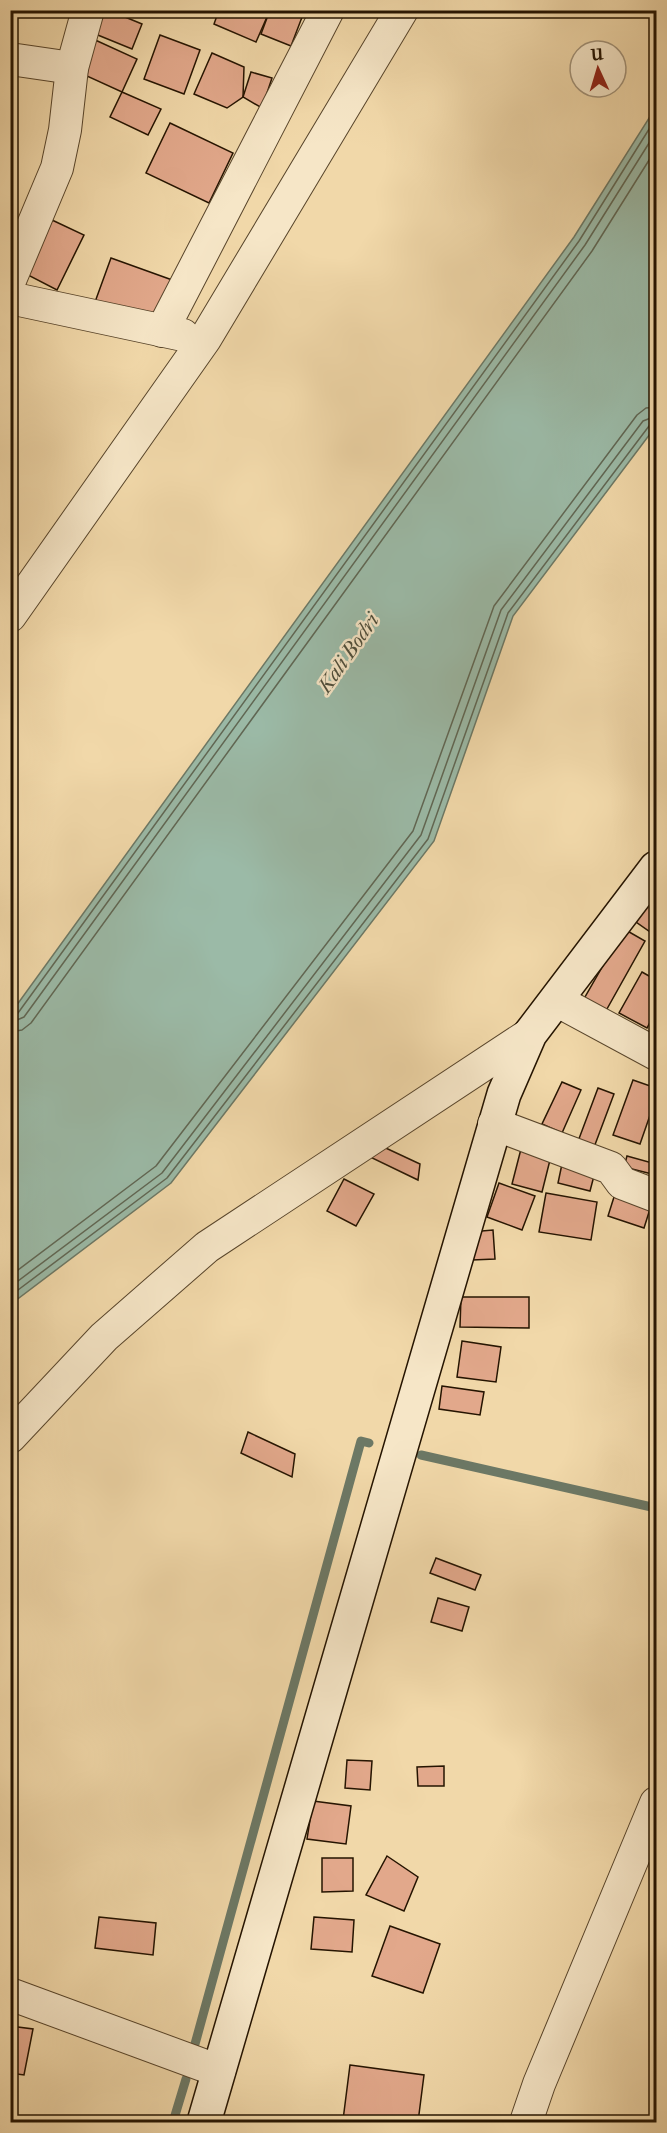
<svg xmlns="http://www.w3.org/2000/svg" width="667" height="2133" font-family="'IM FELL French Canon',serif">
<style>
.water{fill:#9bbaa7;stroke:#6c7865;stroke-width:1.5}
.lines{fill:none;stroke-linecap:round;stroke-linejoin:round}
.shore{stroke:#606754;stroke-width:1.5}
.stream{stroke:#6c7865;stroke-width:9}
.building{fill:#e2a88b;stroke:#251401;stroke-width:1.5}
.street-casing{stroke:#58452b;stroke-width:34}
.secondary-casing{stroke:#251401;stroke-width:36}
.street{stroke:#f6e6c7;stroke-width:32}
.secondary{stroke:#f6e6c7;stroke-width:33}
.labels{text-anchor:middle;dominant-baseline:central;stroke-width:5;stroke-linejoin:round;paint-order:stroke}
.water-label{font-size:21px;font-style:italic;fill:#4e4e3b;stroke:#f6e6c7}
</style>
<rect width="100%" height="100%" fill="#f1d8a9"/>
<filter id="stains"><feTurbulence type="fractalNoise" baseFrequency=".00333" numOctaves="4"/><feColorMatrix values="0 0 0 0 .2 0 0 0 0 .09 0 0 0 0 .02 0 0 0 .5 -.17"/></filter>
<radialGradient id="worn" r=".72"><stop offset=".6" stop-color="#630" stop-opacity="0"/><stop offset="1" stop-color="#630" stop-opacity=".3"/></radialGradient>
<!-- water -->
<polygon class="water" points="656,107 656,426 513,616 434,841 171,1183 11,1304 11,1013 574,237"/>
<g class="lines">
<!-- shore -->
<g class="shore">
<polyline points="10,1016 18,1013 579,241 656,118"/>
<polyline points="10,1023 24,1017 585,245 656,132"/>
<polyline points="10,1032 22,1030 31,1023 592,251 656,149"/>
<polyline points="10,1276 156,1166 413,831 494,606 637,415 646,408 656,407"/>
<polyline points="10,1287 162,1173 421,835 501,610 643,421 656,416"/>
<polyline points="10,1296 167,1178 428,839 508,613 649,426 656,423"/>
</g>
<!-- stream -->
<g class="stream">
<polyline points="421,1455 656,1508"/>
<polyline points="195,2044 361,1441 369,1443"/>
<polyline points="173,2122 186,2079"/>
</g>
</g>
<!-- building -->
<g class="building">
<polygon points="96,10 108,10 142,24 132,49 88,31"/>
<polygon points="219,10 270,10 256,42 214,24"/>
<polygon points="270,10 304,12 291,46 261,34"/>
<polygon points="160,35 200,50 184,94 144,79"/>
<polygon points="93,39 137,59 122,92 78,72"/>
<polygon points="212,53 244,67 243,97 227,108 194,94"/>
<polygon points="251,72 272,78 262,108 243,97"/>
<polygon points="122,92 161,109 148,135 110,117"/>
<polygon points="170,123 233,153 209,203 146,173"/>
<polygon points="52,220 84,235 57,290 26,274"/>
<polygon points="111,258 175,281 158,325 95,302"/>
<polygon points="656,891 656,936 636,922"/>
<polygon points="624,929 645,941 603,1016 581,1004"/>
<polygon points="642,972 656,980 656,1011 647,1028 619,1013"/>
<polygon points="633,1080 656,1088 656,1098 640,1144 613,1135"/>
<polygon points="562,1082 581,1090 562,1133 542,1124"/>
<polygon points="598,1088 614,1094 593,1150 577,1144"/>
<polygon points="375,1143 420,1164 418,1180 368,1156"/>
<polygon points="521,1149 551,1156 542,1192 512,1184"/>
<polygon points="627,1156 656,1164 656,1175 624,1167"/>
<polygon points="562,1164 595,1172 590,1191 558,1183"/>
<polygon points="344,1179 374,1194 356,1226 327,1211"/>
<polygon points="499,1183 535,1196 522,1230 487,1217"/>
<polygon points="546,1193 597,1202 591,1240 539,1232"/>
<polygon points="614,1197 650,1209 644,1228 608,1216"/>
<polygon points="493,1230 495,1259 472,1260 470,1232"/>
<polygon points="461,1297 529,1297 529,1328 460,1327"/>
<polygon points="462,1341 501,1347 496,1382 457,1377"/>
<polygon points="442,1386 484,1392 480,1415 439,1409"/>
<polygon points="248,1432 295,1454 292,1477 241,1453"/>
<polygon points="436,1558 481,1575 475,1590 430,1573"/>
<polygon points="438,1598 469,1607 462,1631 431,1622"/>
<polygon points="347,1760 372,1761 370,1790 345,1788"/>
<polygon points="444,1766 444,1786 418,1786 417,1767"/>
<polygon points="313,1801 351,1806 346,1844 307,1839"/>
<polygon points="387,1856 418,1877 404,1911 366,1895"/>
<polygon points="322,1858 353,1858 353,1891 322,1892"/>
<polygon points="99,1917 156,1923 153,1955 95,1948"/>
<polygon points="314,1917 354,1920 352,1952 311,1949"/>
<polygon points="390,1926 440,1944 423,1993 372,1976"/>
<polygon points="10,2026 33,2029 24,2075 10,2073"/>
<polygon points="350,2065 424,2075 418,2122 343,2120"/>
</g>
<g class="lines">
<defs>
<g id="street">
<polyline points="10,59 72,68"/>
<polyline points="10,280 57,168 65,130 72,68 88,10"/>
<polyline points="10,298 183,335"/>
<polyline points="162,331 328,10"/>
<polyline points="10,616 205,339 402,10"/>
<polyline points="556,1000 656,1054"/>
<polyline points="494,1124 611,1168 622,1183 656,1196"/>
<polyline points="10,1437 104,1337 207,1247 530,1034"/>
<polyline points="10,1994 219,2071"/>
<polyline points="526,2122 539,2084 656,1803"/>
</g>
<polyline id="secondary" points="204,2122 504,1094 530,1034 656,868"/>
</defs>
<!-- street casing -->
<use href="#street" class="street-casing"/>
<!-- secondary casing -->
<use href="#secondary" class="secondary-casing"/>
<!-- street -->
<use href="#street" class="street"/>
<!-- secondary -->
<use href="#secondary" class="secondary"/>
</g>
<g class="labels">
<!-- water labels -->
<g class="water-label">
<text transform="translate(348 653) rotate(-55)">Kali Bodri</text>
</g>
</g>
<!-- margin -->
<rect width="667" height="2133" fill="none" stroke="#f1d8a9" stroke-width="36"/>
<rect x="12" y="12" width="643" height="2109" fill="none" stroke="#251401" stroke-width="3"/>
<rect x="18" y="18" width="631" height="2097" fill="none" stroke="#251401" stroke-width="1.5"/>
<!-- north arrow -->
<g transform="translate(598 69) rotate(356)"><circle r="28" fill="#f6e6c7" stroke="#a29278" stroke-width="1.5"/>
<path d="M0-4.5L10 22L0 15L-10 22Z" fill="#8f2418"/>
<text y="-9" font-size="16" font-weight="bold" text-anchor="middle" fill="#251401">U</text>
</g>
<rect width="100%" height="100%" filter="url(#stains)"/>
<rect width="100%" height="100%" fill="url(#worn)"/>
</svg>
